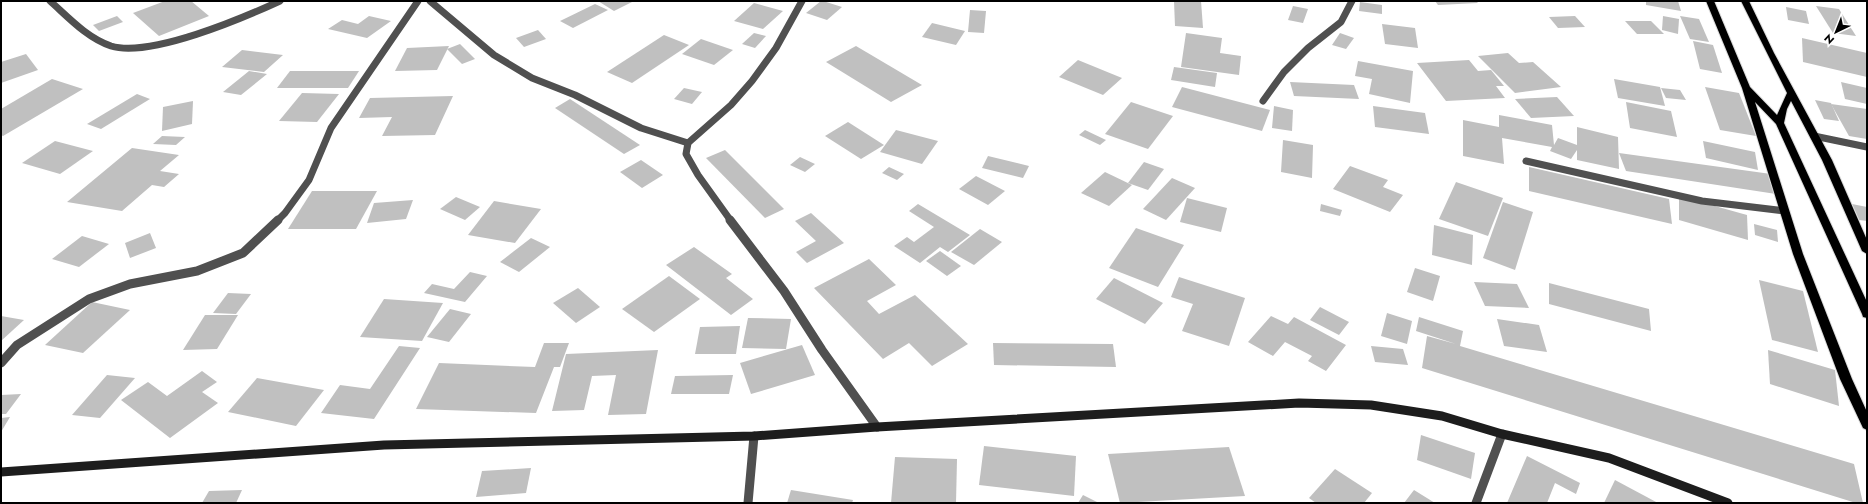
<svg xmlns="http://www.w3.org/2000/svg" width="1868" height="504" font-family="Jost,sans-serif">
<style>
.building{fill:#c0c0c0}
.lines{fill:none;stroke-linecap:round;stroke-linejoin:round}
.primary-casing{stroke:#dbdbdb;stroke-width:2}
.street-far1{stroke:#505050;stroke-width:7}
.street{stroke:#505050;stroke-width:9}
.secondary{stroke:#1d1d1d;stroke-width:9}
.primary{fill:#000;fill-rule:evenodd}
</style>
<rect width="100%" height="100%" fill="#fff"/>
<!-- building -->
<g class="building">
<polygon points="165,1 191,1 209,16 159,36 133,13"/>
<polygon points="598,1 634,1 614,11"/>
<polygon points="821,1 823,1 842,7 827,20 806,13"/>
<polygon points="1174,1 1201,1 1203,28 1175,26"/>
<polygon points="1435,1 1476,1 1478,3 1438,5"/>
<polygon points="1646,1 1678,1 1681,11 1646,5"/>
<polygon points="1360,2 1382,5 1382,14 1359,11"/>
<polygon points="754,3 783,11 763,29 734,21"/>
<polygon points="595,4 608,10 573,28 560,21"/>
<polygon points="1293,6 1308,9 1303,23 1288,20"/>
<polygon points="1816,6 1839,9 1856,36 1833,33"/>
<polygon points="1786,7 1806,11 1809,24 1788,20"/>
<polygon points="970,10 986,11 984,33 968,32"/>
<polygon points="117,16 123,22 99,31 93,25"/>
<polygon points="369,16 391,21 367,38 328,29 342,20 358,24"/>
<polygon points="1575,16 1585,27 1558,28 1549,17"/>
<polygon points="1663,16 1679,19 1678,34 1662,30"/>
<polygon points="1680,16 1699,19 1709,42 1690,39"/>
<polygon points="1625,21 1651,21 1664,34 1637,34"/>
<polygon points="932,23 965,31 956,45 922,37"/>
<polygon points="1382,24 1415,28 1418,48 1385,44"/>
<polygon points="538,30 546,39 524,47 516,38"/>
<polygon points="754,33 766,36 755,48 742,44"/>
<polygon points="1186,33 1222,38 1220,53 1241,56 1239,75 1181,67"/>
<polygon points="1340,33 1354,38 1346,49 1332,45"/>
<polygon points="664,35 689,45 632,83 607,72"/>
<polygon points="1802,38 1867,53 1867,77 1803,62"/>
<polygon points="701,39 733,50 714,65 682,54"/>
<polygon points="1693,41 1713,45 1722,73 1700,69"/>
<polygon points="460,44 475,59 462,64 447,49"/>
<polygon points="449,46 437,70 395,71 407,48"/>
<polygon points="856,46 922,85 891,102 826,62"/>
<polygon points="242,50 283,55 264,72 222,67"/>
<polygon points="1508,53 1519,63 1533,62 1561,87 1515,93 1478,56"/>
<polygon points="26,54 38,70 1,83 1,62"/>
<polygon points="1078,60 1122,78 1103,95 1059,77"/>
<polygon points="1469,60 1478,71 1491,70 1504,86 1496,86 1505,98 1446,101 1417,63"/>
<polygon points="1358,61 1413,71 1410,103 1369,94 1372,79 1355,76"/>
<polygon points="1174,67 1217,73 1215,87 1171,80"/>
<polygon points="249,71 267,74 241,95 223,92"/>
<polygon points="290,71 359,71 348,88 277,88"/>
<polygon points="52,79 83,89 3,136 1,135 1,109"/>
<polygon points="1614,79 1660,87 1665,106 1618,98"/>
<polygon points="1290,82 1354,85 1359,99 1294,96"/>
<polygon points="1841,82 1867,88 1867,104 1845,99"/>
<polygon points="1182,87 1270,110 1262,131 1172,107"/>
<polygon points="1705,87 1739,93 1756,136 1720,130"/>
<polygon points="684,88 702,92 692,104 674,99"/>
<polygon points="1661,88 1680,90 1686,100 1666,98"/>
<polygon points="302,93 339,94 317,122 279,121"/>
<polygon points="137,94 150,99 101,129 87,124"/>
<polygon points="453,96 435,135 382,136 392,117 359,118 370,98"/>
<polygon points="1557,97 1574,116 1531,118 1515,99"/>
<polygon points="570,99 640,145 624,154 555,108"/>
<polygon points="1815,100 1831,103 1839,121 1824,119"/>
<polygon points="193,101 192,124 162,131 163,107"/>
<polygon points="1131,102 1173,116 1148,149 1105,134"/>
<polygon points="1626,102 1671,111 1677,137 1630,128"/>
<polygon points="1831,104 1867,109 1867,139 1849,136"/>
<polygon points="1274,106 1293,110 1292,131 1272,128"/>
<polygon points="1373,106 1425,113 1429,134 1375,127"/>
<polygon points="1499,115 1552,125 1554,145 1558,138 1577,145 1577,127 1618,137 1619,169 1577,160 1577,150 1571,159 1550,151 1552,147 1502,138 1504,164 1463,156 1463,120 1499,127"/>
<polygon points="848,122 884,145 861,159 825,136"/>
<polygon points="896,130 938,141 922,164 880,152"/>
<polygon points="1085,130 1106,140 1100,145 1079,135"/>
<polygon points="162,136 185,137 176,145 153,144"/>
<polygon points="1283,140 1313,145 1312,178 1281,172"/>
<polygon points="55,141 93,151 60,174 22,163"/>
<polygon points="1703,141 1755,152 1758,170 1706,158"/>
<polygon points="132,148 179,155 160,171 179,174 164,187 152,185 122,211 67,202"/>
<polygon points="725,150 784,209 765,218 706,158"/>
<polygon points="1619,153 1771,174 1776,194 1626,171"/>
<polygon points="988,156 1029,166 1023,178 982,168"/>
<polygon points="800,157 815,164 805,172 790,165"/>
<polygon points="641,160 663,175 642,188 620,172"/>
<polygon points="1144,162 1164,169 1148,190 1128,183"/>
<polygon points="1350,166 1388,180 1383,187 1403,195 1390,212 1333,189"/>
<polygon points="889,167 904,174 897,180 882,173"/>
<polygon points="1529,167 1669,199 1672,224 1529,191"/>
<polygon points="1105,172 1132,185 1109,206 1081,193"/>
<polygon points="976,176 1005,191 988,205 959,189"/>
<polygon points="1172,178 1195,188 1166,220 1143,209"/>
<polygon points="1456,182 1503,198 1488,236 1439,219"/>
<polygon points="312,191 377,191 356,229 288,229"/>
<polygon points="1679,196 1747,215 1748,240 1679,220"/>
<polygon points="456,197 480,207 465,220 440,209"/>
<polygon points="1187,198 1227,208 1221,232 1180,222"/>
<polygon points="413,200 406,219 367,223 374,203"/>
<polygon points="494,201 541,209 515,243 468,235"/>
<polygon points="1503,202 1533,212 1515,270 1483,258"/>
<polygon points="918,204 970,235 948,252 940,247 920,263 894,246 907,237 914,242 934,227 909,211"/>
<polygon points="1321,204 1342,210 1340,216 1320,211"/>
<polygon points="1852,204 1867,207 1867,221 1859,220"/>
<polygon points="811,213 844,243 807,263 796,252 816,241 795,221"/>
<polygon points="1754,224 1777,230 1778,242 1755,235"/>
<polygon points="1434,225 1473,235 1472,265 1432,255"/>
<polygon points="1136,228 1184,245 1158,287 1109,268"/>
<polygon points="980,229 1002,242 974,265 951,252"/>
<polygon points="150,233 156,248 130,258 125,243"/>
<polygon points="82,236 109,244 79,267 52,259"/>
<polygon points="531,238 550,247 519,272 500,262"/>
<polygon points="694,247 732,274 726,278 753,299 731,315 666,265"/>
<polygon points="940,251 961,266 947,276 926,261"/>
<polygon points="869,259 896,285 867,301 879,314 915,295 968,344 932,366 909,343 883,359 814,288"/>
<polygon points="1415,268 1440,276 1433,301 1407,292"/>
<polygon points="470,272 487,276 465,302 424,293 432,284 454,289"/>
<polygon points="669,276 700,299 654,332 622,309"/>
<polygon points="1179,277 1245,298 1229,346 1182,331 1193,304 1171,297"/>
<polygon points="1114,278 1163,303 1145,324 1096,299"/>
<polygon points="1759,280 1803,291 1818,352 1772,340"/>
<polygon points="1474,282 1517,284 1529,308 1485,306"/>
<polygon points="1549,283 1649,309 1651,331 1549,304"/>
<polygon points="578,288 600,307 576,323 553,303"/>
<polygon points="228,293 251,294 236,314 213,313"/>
<polygon points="384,299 443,303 422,341 360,337"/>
<polygon points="92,302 130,310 83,353 45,345"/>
<polygon points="1320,307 1349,322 1339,335 1310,320"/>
<polygon points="450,309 471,314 449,342 427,337"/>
<polygon points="1387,313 1412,321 1407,344 1381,336"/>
<polygon points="205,315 238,315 217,349 183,350"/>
<polygon points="1,316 24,320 1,341"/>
<polygon points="1271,316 1288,324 1294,317 1346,345 1326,371 1308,361 1312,356 1285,342 1273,356 1248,342"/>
<polygon points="1419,317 1463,331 1460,346 1854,464 1863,503 1856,503 1422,368 1427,336 1456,344 1416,331"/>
<polygon points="748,318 791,319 786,349 742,348"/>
<polygon points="1497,319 1539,325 1547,352 1504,346"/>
<polygon points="740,326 736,354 695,354 700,327"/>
<polygon points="544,343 569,343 560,367 554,367 536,413 416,409 439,363 535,367"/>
<polygon points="993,343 1113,344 1116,367 994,365"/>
<polygon points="802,345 815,375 751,394 740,363"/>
<polygon points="399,346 420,348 374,419 321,413 340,385 370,389"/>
<polygon points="1371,346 1403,349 1408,365 1375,362"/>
<polygon points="658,350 646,414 608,415 616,375 592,376 584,410 552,411 566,354"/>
<polygon points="1768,350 1835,370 1839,406 1770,384"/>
<polygon points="202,371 217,382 202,392 218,403 170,438 121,400 148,382 167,396"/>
<polygon points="107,375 135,378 100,418 72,415"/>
<polygon points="733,375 729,394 671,394 675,376"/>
<polygon points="257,378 324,390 296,426 228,412"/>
<polygon points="21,394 6,414 1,414 1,395"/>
<polygon points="10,417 1,432 1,418"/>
<polygon points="1421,435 1475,453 1471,479 1417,460"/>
<polygon points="984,446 1076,456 1074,496 979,485"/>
<polygon points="1229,447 1245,496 1120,503 1108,454"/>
<polygon points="1527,456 1580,483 1576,494 1555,483 1547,503 1507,503"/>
<polygon points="895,457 957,459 956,503 891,503"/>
<polygon points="531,468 526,493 476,497 482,471"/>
<polygon points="1335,469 1372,493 1364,503 1316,503 1309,498"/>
<polygon points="1615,480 1658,503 1604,503"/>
<polygon points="242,490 236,503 202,503 209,491"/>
<polygon points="791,490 853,500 852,503 787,503"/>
<polygon points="1414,490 1435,503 1404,503"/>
<polygon points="1083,495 1099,503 1078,503"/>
</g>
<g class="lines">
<defs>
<polygon id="primary" points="1706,1 1714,1 1750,87 1777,115 1787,93 1741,1 1749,1 1774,53 1832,160 1867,240 1867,254 1862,251 1822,160 1791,101 1787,109 1784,123 1867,302 1867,318 1863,317 1862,314 1776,124 1755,102 1803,254 1852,379 1867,412 1867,430 1863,428 1840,379 1793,254 1742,88"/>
</defs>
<!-- primary casing -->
<use href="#primary" class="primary-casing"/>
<!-- street-far1 -->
<g class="street-far1">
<path d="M 50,1 C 68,17 87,38 111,46 C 150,58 243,18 280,1"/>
<polyline points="430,1 494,55 532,78 575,95 641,128 688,143"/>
<polyline points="1263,101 1284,72 1308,48 1341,22 1352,1"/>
<polyline points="1814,136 1867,147"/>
<polyline points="1526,161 1702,201 1785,211"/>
<polyline points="277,221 285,213 309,180 331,128 418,1"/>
<polyline points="731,221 698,175 686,154 688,143 731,105 752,81 776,48 802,1"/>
</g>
<!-- street -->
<g class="street">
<polyline points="730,220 784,291 822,350 877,427"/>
<polyline points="1,363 17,345 89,299 130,284 197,271 243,253 278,220"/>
<polyline points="748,503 754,436"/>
<polyline points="1476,503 1502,434"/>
</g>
<!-- secondary -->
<polyline class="secondary" points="1,472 384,445 754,436 877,427 1299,403 1371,405 1442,416 1502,434 1609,458 1728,503"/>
<!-- primary -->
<use href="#primary" class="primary"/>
</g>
<!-- border -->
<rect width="1868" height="504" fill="none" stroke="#000000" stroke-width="4"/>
<!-- north arrow -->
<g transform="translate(1836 32) rotate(223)" stroke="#ffffff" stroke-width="3" paint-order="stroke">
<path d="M0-3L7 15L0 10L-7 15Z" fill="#000000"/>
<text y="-6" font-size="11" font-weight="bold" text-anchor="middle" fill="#000000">N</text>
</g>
</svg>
